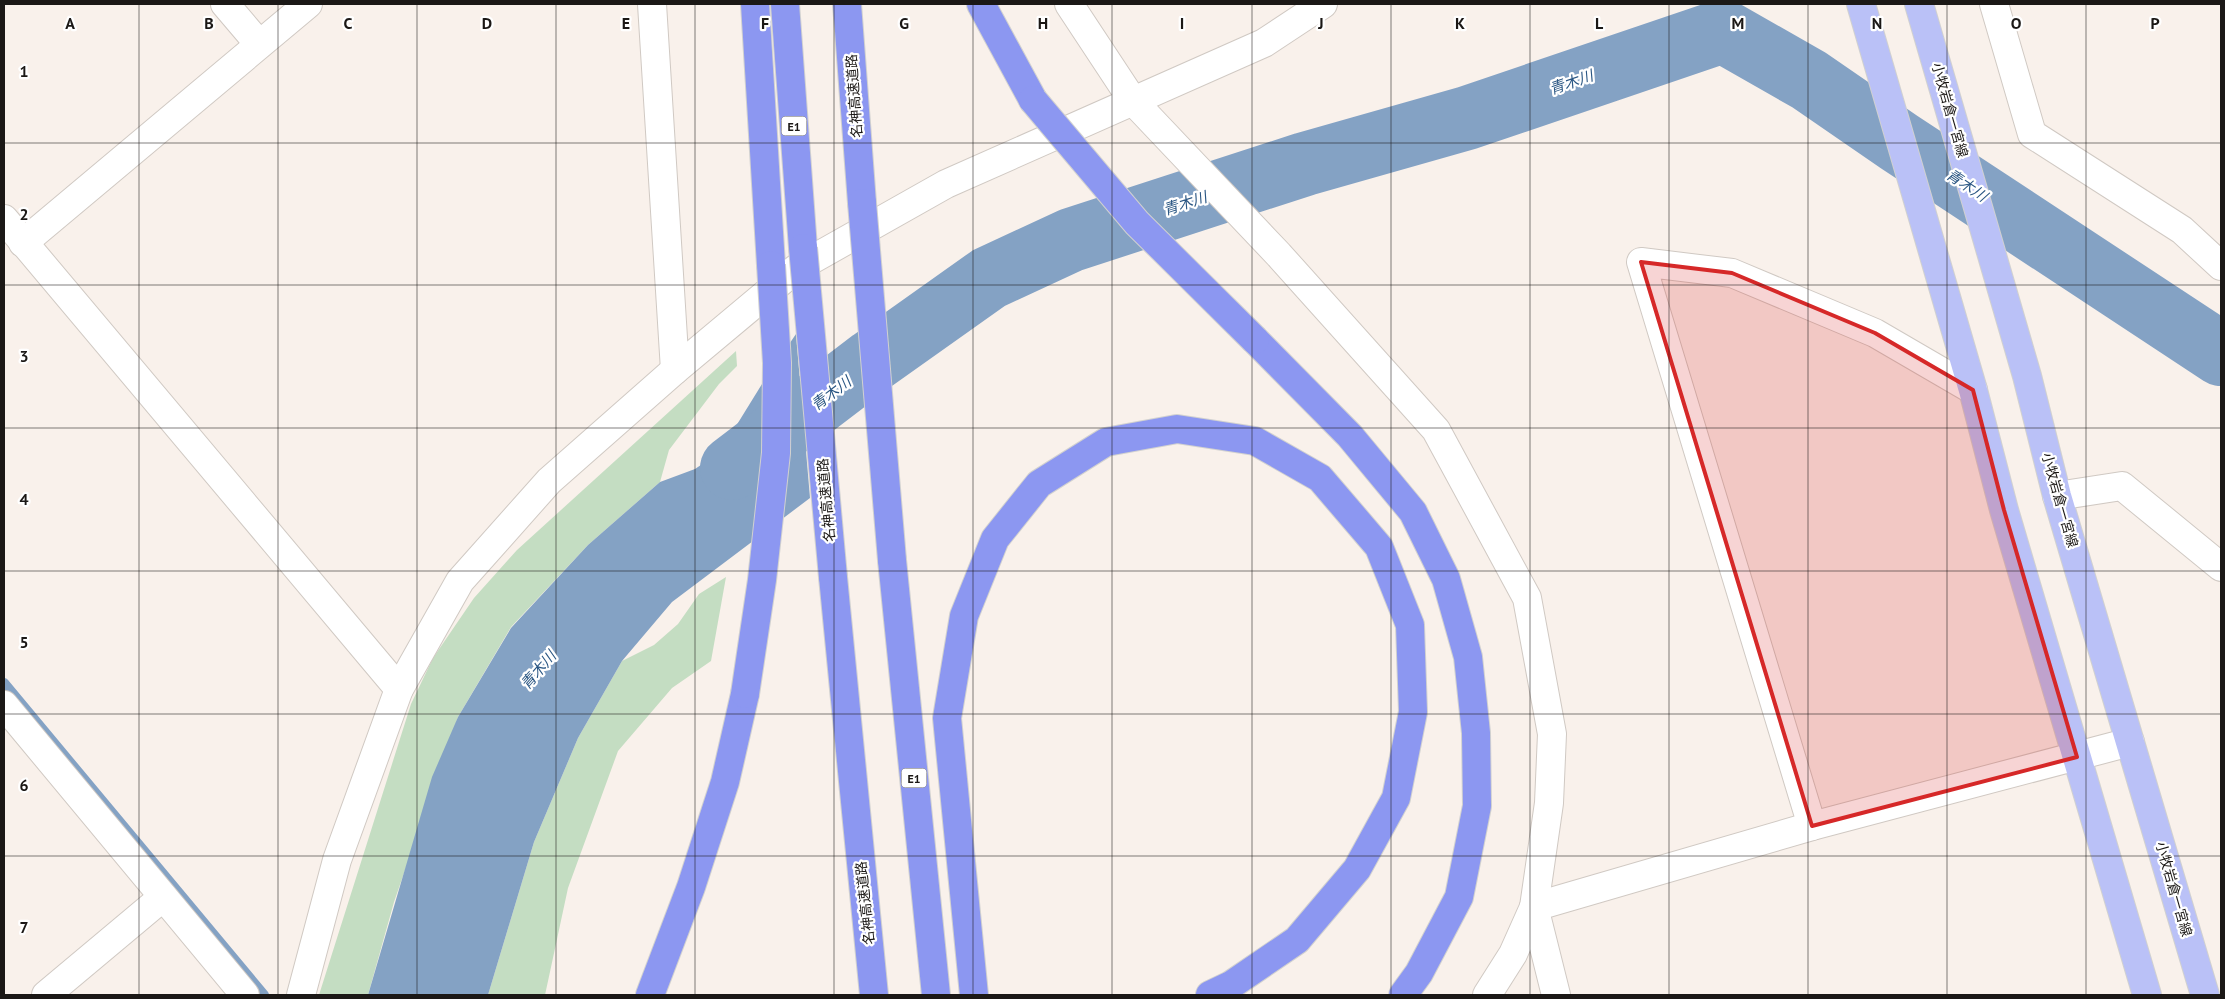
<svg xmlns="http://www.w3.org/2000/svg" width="2225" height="999" font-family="'PT Sans','Noto Sans JP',sans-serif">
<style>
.green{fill:#c4ddc2}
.water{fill:#84a2c4}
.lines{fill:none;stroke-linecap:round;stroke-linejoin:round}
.stream{stroke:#84a2c4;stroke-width:10}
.river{stroke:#84a2c4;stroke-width:64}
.minor-casing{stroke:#d0c9c3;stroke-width:30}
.major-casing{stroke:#d1d1d0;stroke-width:30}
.highway-casing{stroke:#d1d1d0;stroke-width:30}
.minor{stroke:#fff;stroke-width:28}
.major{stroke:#bac1f7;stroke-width:28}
.highway{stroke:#8c97f1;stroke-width:28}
.highway-bridge-casing{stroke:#d1d1d0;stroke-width:30;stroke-linecap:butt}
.highway-bridge{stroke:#8c97f1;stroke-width:28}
.marked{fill:#d62828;fill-opacity:0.2;stroke:#d62828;stroke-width:4;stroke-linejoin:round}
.grid{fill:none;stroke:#1b1816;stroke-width:1;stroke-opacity:0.55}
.labels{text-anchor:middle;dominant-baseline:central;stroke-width:4.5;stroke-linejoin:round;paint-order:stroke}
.shield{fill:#fff;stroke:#5f5d5c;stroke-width:1}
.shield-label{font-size:12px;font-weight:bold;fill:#1b1816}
.street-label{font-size:14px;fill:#1b1816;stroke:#fff}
.water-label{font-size:15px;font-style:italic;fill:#2a5683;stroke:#fff}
.grid-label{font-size:16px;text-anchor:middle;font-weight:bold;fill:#1b1816;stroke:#fff;stroke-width:4.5;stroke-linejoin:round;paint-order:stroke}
</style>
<rect width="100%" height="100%" fill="#f9f1eb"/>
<!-- green -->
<g class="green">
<polygon points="736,351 737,366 719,384 669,450 660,482 588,545 511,627 458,717 394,902 368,995 319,995 411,704 433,658 474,598 517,550"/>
<polygon points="726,577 711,661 672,688 618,751 568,888 545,995 488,995 534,842 578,738 622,661 654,645 678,624 699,594"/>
</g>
<!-- water -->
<polygon class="water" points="796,334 810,498 672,602 622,661 578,738 534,842 488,995 368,995 432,777 458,717 511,628 588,545 660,482 695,469 720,452 762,384"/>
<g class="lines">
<!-- stream -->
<polyline class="stream" points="4,683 264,995"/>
<!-- river -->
<polyline class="river" points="732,468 872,361 989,278 1071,240 1305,164 1467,118 1723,31 1809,80 1899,142 2221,354"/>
<defs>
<g id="minor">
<polyline points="225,4 259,44"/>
<polyline points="652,4 675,370"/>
<polyline points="1069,4 1133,101 1279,255 1436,430 1527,598 1552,734 1549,803 1534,907 1513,954 1487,995"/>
<polyline points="1994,4 2032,134 2182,230 2221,266"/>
<polyline points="4,219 399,689"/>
<polyline points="23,243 308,4"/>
<polyline points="2057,496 2122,486 2221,567"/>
<polyline points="4,705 245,995"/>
<polyline points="1812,826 1641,262 1732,273 1875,333 1973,390"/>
<polyline points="1534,907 1812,826 2130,742"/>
<polyline points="1534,907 1556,995"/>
<polyline points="46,995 163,897"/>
<polyline points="301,995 337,860 399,689 460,581 549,481 675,370 797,268 946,184 1264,43 1323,4"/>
</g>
<g id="major">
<polyline points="1861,4 1973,390 2004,510 2147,995"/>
<polyline points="1919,4 2027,376 2057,496 2205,995"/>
</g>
<g id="highway">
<polyline points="755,4 771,265"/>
<polyline points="785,4 803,248"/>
<polyline points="847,4 862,203"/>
<polyline points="981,4 1033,100"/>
<polyline points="1255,340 1350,436 1413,512 1446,579 1468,657 1476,733 1477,806 1459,897 1419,973 1403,995"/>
<polyline points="892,560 936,995"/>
<polyline points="833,577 874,995"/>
<polyline points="650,995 691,887 725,782 745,694"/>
<polyline points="974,995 947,718 964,616 995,539 1039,484 1106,442 1177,429 1255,441 1320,478 1379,547 1410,625 1413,712 1396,798 1357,869 1297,940 1231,985 1210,995"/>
</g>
</defs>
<!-- minor casing -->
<use href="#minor" class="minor-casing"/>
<!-- major casing -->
<use href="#major" class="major-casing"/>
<!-- highway casing -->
<use href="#highway" class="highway-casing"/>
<!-- minor -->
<use href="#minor" class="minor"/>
<!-- major -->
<use href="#major" class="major"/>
<!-- highway -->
<use href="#highway" class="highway"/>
<defs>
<g id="highway-bridge">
<polyline points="1033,100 1137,223 1255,340"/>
<polyline points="862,203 892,560"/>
<polyline points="803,248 833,577"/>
<polyline points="745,694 762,580 776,453 777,363 771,265"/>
</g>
</defs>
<!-- highway-bridge casing -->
<use href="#highway-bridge" class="highway-bridge-casing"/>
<!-- highway-bridge -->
<use href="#highway-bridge" class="highway-bridge"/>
</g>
<!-- marked area -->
<path class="marked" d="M 1641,262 L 1732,273 L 1875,333 L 1973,390 L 2004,510 L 2077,757 L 1812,826 Z"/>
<!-- grid -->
<path class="grid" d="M 139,4 L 139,995M 278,4 L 278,995M 417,4 L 417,995M 556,4 L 556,995M 695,4 L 695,995M 834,4 L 834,995M 973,4 L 973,995M 1112,4 L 1112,995M 1252,4 L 1252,995M 1391,4 L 1391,995M 1530,4 L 1530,995M 1669,4 L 1669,995M 1808,4 L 1808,995M 1947,4 L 1947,995M 2086,4 L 2086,995M 4,143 L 2221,143M 4,285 L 2221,285M 4,428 L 2221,428M 4,571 L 2221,571M 4,714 L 2221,714M 4,856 L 2221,856"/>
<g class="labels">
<!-- shield labels -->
<g class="shield">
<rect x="781.5" y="116.5" width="25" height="19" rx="4"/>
<rect x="901.5" y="768.5" width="25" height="19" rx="4"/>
</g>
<g class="shield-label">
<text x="794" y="126">E1</text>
<text x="914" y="778">E1</text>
</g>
<!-- street labels -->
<g class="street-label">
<text transform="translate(854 96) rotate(-94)">名神高速道路</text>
<text transform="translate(1950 110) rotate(74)">小牧岩倉一宮線</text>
<text transform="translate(826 500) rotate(-95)">名神高速道路</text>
<text transform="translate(2060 500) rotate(74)">小牧岩倉一宮線</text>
<text transform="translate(2174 889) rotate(74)">小牧岩倉一宮線</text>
<text transform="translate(865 903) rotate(-96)">名神高速道路</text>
</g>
<!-- water labels -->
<g class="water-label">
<text transform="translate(1571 82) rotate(-19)">青木川</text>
<text transform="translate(1967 185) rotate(34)">青木川</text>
<text transform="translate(1185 203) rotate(-18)">青木川</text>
<text transform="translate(831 393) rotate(-37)">青木川</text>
<text transform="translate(538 670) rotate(-49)">青木川</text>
</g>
</g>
<g class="grid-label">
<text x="70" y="29">A</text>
<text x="209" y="29">B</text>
<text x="348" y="29">C</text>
<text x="487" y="29">D</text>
<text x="626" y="29">E</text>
<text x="765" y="29">F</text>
<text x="904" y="29">G</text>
<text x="1043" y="29">H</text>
<text x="1182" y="29">I</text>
<text x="1321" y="29">J</text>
<text x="1460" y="29">K</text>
<text x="1599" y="29">L</text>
<text x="1738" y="29">M</text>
<text x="1877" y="29">N</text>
<text x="2016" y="29">O</text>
<text x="2155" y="29">P</text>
<text x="24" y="77">1</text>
<text x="24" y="220">2</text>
<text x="24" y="362">3</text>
<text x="24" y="505">4</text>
<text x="24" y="648">5</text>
<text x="24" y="791">6</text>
<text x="24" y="933">7</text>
</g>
<!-- border -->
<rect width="2225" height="999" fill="none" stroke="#1b1816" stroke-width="10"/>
</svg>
